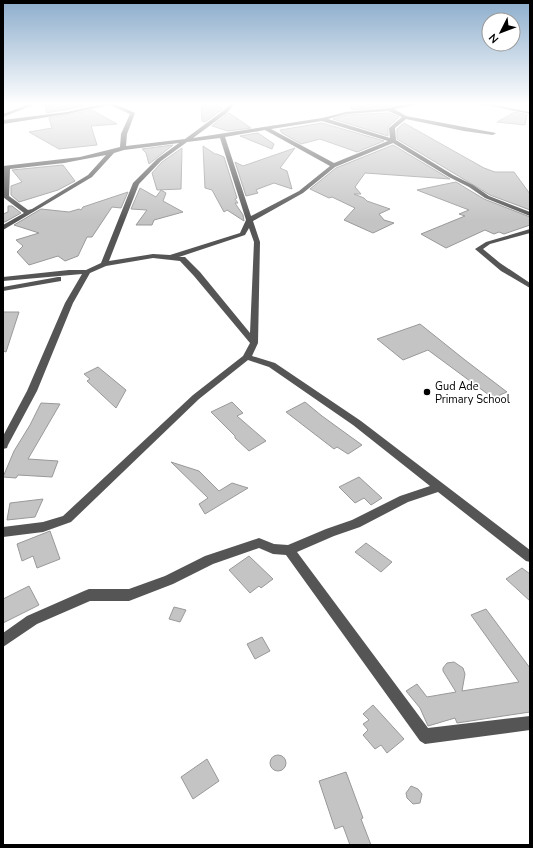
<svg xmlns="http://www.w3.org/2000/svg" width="533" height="848" font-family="'Nunito Sans',sans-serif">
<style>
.building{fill:#c4c4c4;stroke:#999}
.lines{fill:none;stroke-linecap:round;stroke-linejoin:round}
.minor{fill:#555;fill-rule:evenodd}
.poi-dot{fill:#000;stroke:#fff;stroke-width:1.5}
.labels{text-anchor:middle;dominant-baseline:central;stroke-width:3.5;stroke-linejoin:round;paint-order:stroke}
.poi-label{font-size:11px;fill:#000;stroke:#fff;text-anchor:start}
</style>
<rect width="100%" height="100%" fill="#fff"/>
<!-- building -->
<g class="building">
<polygon points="44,103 79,103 85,106 47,113"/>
<polygon points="201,103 214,103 223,109 205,122 202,121"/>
<polygon points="350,103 386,103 392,106 352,110"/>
<polygon points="92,110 117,124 91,126 97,145 59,149 29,132 52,128 49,118"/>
<polygon points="515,112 527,115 525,125 497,122"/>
<polygon points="229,113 232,115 251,128 228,131 212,126"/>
<polygon points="388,113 399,117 388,127 388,136 333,119 346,115"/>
<polygon points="322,123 384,141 357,152 320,139 301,144 282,133 280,130"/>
<polygon points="404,123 484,168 495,172 514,172 530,194 530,210 490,195 397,139 397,129"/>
<polygon points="258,133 274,144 272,149 240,136"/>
<polygon points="173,145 149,164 146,153 142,149"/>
<polygon points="393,145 450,179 365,173 355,187 361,194 354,194 364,198 367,201 390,209 379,214 384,220 394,223 373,233 344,220 355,208 332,197 329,198 310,189 336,168"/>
<polygon points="203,146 215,154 217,154 224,157 237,198 235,199 238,203 235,203 243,215 244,221 227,210 224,212 212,190 205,188"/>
<polygon points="182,148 181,189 157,190 152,173 162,162"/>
<polygon points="295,148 280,168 287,171 292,189 274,183 258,189 256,190 258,193 246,196 235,162 243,166"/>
<polygon points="63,165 75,181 58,190 19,202 11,195 11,186 22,182 12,170"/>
<polygon points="456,182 484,199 530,217 530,225 504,234 499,232 494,234 485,230 446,248 421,234 465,216 459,214 469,210 417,190"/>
<polygon points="140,188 156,197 161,190 166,193 163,201 183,212 154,220 152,225 136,225 147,210 131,209"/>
<polygon points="128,192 121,208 112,207 92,237 87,237 78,256 65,261 58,256 29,265 17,252 23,246 16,240 39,233 14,225 41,209 69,212 79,209 81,210 83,207"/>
<polygon points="8,206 12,206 21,213 5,222 3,222 3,214 8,212"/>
<polygon points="3,312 19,312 6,352 3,351"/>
<polygon points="420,324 465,360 507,392 493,398 428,350 403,360 377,339"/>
<polygon points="98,367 126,390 116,408 87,381 90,379 84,374"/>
<polygon points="232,402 243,413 237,416 266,441 249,451 235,438 235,436 211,412"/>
<polygon points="305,402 322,416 362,445 348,454 337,447 334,449 286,412"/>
<polygon points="41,403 60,404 28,459 58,461 52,477 18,475 16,478 3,477 14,451 30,425"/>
<polygon points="171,462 199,471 219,491 232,483 248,488 205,514 199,504 208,498"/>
<polygon points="359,477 382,498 371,505 364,498 355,503 339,487"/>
<polygon points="43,499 35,517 7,520 10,503"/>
<polygon points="50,531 60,559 37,568 33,556 22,561 17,544"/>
<polygon points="366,543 392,562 381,572 355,552"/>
<polygon points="249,556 273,579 261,588 259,586 250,593 229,570"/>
<polygon points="522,568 530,574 530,601 506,579"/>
<polygon points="29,586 39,605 3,623 3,599"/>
<polygon points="174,607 186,610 180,622 169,619"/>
<polygon points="486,609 530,668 530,712 457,723 455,718 428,726 420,708 406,691 417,684 427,697 456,692 443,671 443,668 447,663 454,662 463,668 465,674 462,691 519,682 471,615"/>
<polygon points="262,637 270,651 255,659 247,644"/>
<polygon points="373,705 404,739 387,753 381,745 375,749 363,735 368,730 363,724 369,720 363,714"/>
<circle cx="278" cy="763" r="8"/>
<polygon points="207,759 219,781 193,799 181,777"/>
<polygon points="346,772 363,818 361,819 371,845 350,845 343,826 335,829 319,781"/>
<polygon points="411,786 418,789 422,794 420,803 413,804 407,798 406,793"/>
</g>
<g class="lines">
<!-- minor -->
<g class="minor">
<polygon points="33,103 38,103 3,117 3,114"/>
<path d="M 107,103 L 113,103 L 135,113 L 127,134 L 126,146 L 185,139 L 223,111 L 231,103 L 235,103 L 227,113 L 193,138 L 322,118 L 346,112 L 389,108 L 411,103 L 427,103 L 394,109 L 406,116 L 496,133 L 493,135 L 464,131 L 406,119 L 395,128 L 396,140 L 453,175 L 473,185 L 489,196 L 530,212 L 530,216 L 485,198 L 469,187 L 449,177 L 393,143 L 335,167 L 303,193 L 253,221 L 260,242 L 258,343 L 252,356 L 275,363 L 361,421 L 530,550 L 530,562 L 526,561 L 438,492 L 408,502 L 360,527 L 334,536 L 297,552 L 428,728 L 530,716 L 530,730 L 425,744 L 420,741 L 286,555 L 273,554 L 259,548 L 213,564 L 173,584 L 129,601 L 90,601 L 37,624 L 3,647 L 3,633 L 27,616 L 84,591 L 89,589 L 129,589 L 165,576 L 205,556 L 259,538 L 274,544 L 288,545 L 326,529 L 352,520 L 400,496 L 430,486 L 353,425 L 269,367 L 248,360 L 199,399 L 71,522 L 43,532 L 3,537 L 3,527 L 43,522 L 63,516 L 193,395 L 243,356 L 250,343 L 194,276 L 180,261 L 153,258 L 106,266 L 90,273 L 73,303 L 37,391 L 8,445 L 7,448 L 3,449 L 3,436 L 27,391 L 65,303 L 82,274 L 3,281 L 3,277 L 69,270 L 86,270 L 101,263 L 133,183 L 157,159 L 179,143 L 124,150 L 114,153 L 92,177 L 3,230 L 3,225 L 24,213 L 3,197 L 3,166 L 80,157 L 120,147 L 121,134 L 130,114 L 110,105 L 67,114 L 3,124 L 3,120 L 67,112 ZM 388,111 L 402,117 L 389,128 L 390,138 L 328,119 L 346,114 ZM 322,121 L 388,141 L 334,163 L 271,129 ZM 265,130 L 330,166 L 299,191 L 251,216 L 225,137 ZM 220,138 L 246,220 L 240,233 L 170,255 L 153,254 L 109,261 L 139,184 L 161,161 L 187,142 ZM 106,155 L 88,175 L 32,209 L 28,210 L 9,196 L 10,169 L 64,163 ZM 249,228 L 254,242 L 250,333 L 200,272 L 185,257 L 179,257 L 245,235 Z"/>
<polygon points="477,103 484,103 530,112 530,114"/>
<polygon points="530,229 530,233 490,244 483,249 500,263 530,283 530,288 501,271 475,249 486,242"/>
<polygon points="58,277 61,277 61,281 3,291 3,287"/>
</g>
</g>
<!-- sky -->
<linearGradient id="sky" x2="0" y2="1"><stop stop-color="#8cadcc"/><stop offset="0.47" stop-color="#fff"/><stop offset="1" stop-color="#fff" stop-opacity="0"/></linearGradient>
<rect width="533" height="221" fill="url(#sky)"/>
<!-- markers -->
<circle class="poi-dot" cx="427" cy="392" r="4"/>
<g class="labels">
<!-- poi labels -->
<g class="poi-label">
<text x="435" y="386">Gud Ade<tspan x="435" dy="13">Primary School</tspan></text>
</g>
</g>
<!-- border -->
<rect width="533" height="848" fill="none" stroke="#000000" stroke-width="8"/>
<!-- north arrow -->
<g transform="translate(501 32) rotate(228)"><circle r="19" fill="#ffffff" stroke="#999999"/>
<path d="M0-3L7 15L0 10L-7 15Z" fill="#000000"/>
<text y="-6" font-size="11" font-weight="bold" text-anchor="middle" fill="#000000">N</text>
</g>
</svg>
